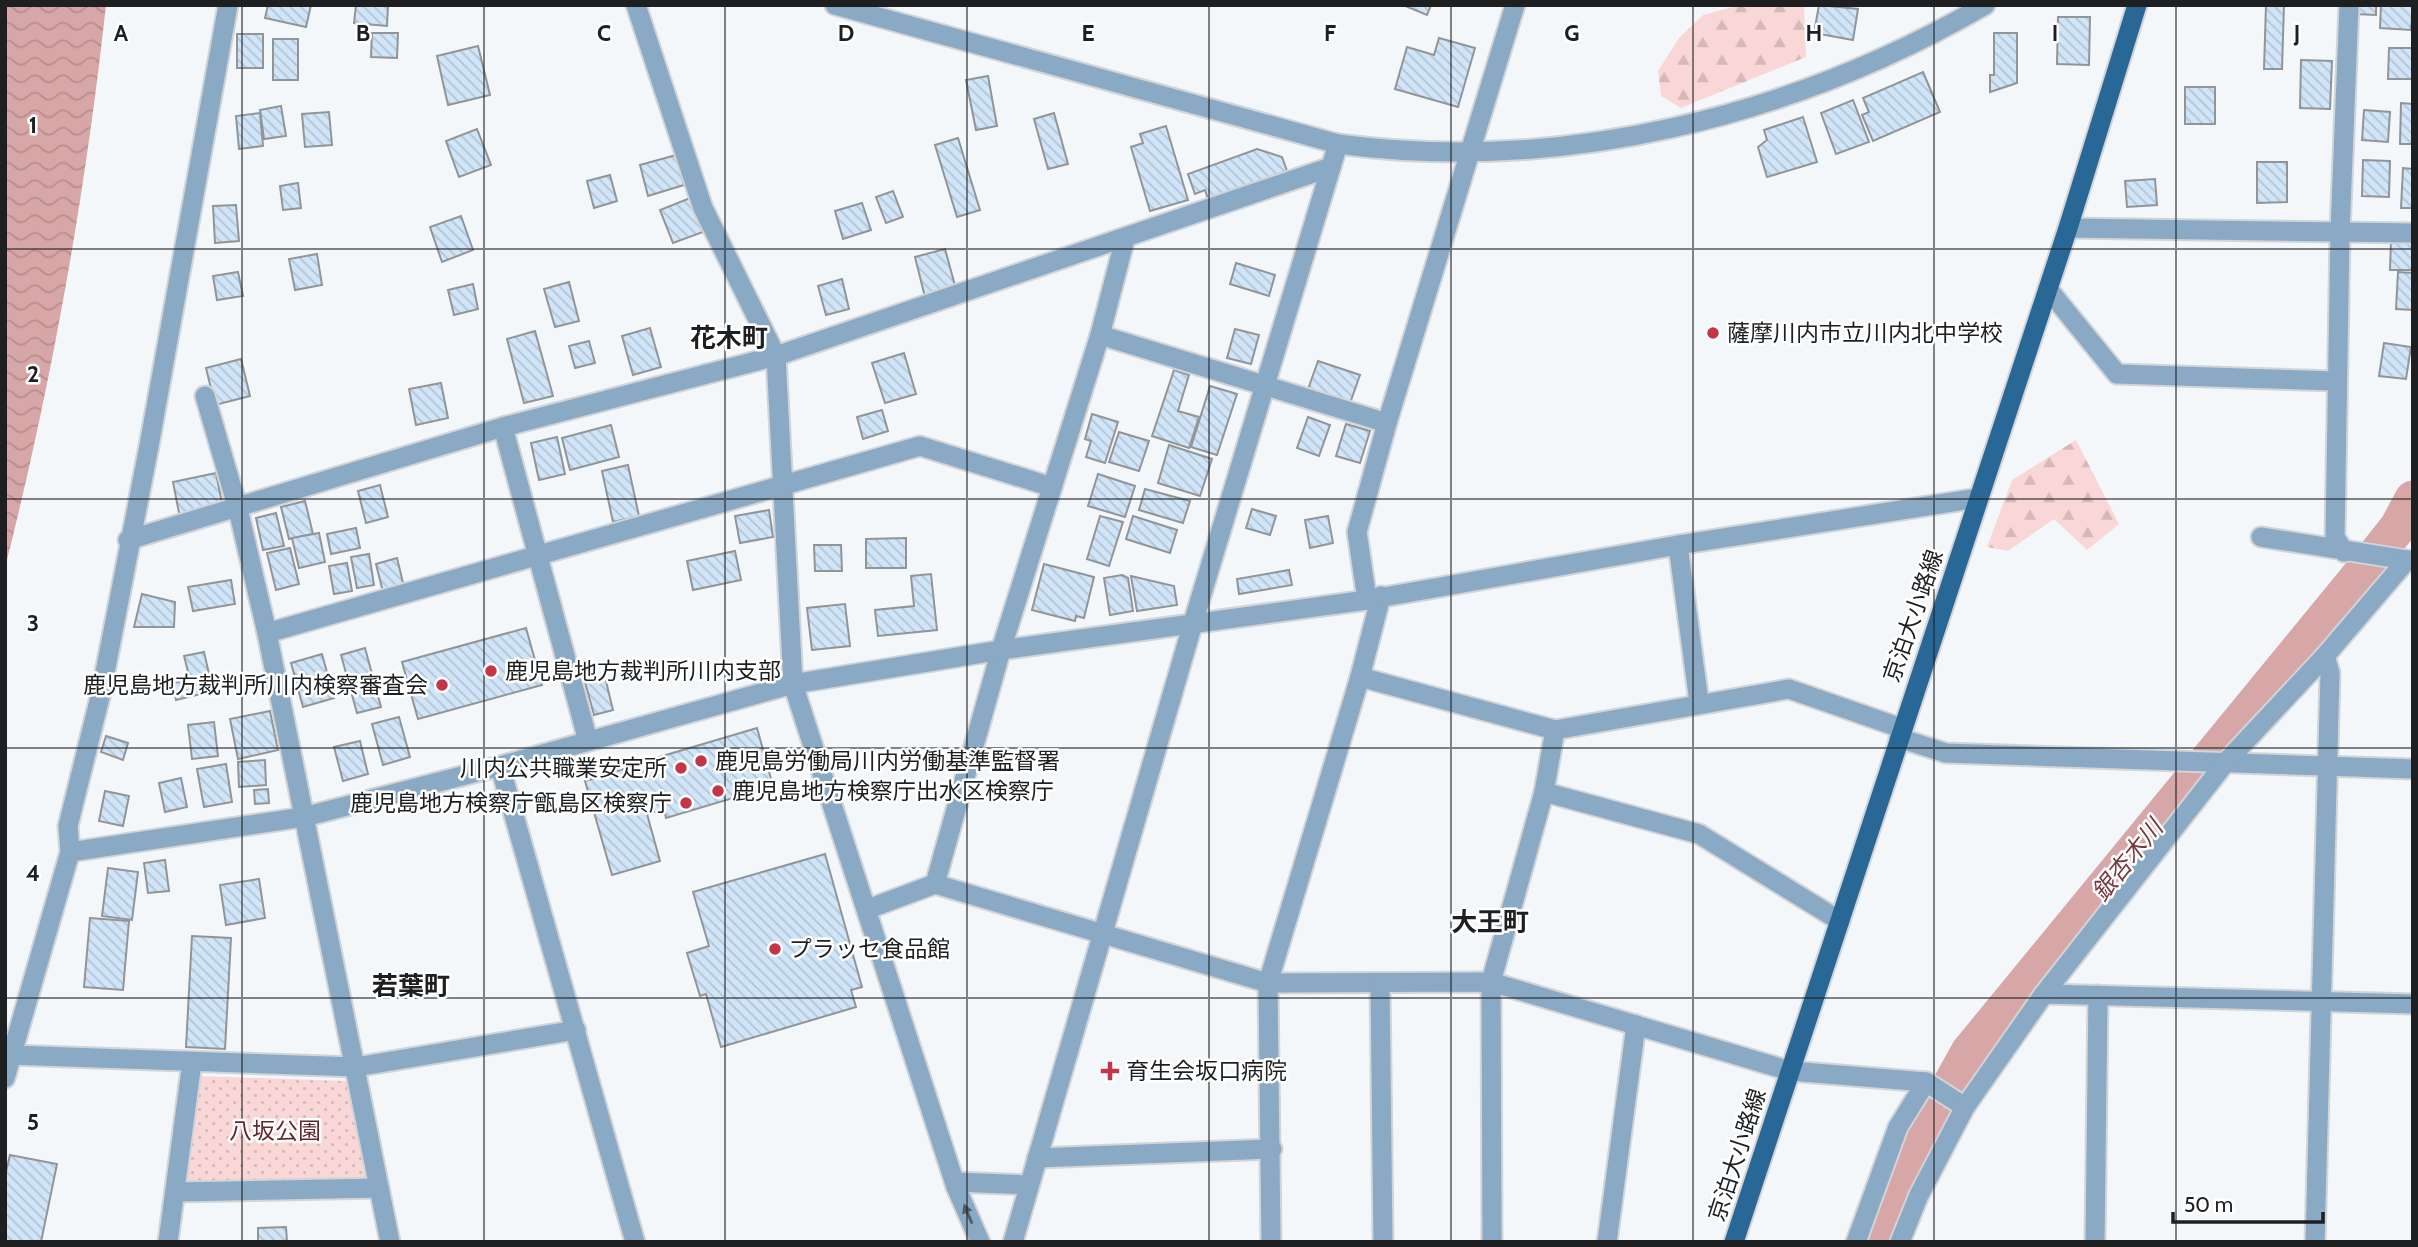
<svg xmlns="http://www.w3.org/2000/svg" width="2418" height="1247" font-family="Cabin,'Noto Sans JP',sans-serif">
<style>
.forest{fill:url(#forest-firs)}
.park{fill:url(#park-dots)}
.water{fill:url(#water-waves)}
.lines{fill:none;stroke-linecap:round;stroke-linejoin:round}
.river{stroke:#d7a6a6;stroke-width:37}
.building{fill:url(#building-back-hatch);stroke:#929598;stroke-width:2}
.minor-casing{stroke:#d2d4d7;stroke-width:23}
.tertiary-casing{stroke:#d2d4d7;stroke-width:23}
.primary-casing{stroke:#d2d4d7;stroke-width:23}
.minor{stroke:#8aa9c5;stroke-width:19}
.tertiary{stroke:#8aa9c5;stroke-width:19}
.primary{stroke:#296797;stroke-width:19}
.oneway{fill:#4e5d6a}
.grid{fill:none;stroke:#1d1f20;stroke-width:2;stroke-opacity:0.55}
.poi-dot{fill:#c53547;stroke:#fff;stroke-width:2.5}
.labels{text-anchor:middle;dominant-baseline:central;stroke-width:5;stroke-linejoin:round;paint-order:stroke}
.poi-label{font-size:23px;fill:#1d1f20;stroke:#fff;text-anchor:start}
.street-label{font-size:23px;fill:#1d1f20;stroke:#fff}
.park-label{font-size:23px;fill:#64282b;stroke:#fff}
.water-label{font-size:24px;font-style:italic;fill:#78393c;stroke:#fff}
.quarter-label{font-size:26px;font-weight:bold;fill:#1d1f20;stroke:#fff}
.grid-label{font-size:23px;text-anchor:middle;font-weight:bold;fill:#1d1f20;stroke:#fff;stroke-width:5;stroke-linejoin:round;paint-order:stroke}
</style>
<defs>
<pattern id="forest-firs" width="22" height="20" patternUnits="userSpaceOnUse" patternTransform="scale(1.75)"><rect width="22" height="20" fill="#f9d7d6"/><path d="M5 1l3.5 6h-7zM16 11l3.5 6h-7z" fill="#d5b8b7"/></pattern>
<pattern id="park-dots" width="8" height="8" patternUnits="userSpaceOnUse" patternTransform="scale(1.75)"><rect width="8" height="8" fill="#f9d7d6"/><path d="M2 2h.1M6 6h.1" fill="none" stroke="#d5b8b7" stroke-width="1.8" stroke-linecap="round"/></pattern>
<pattern id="water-waves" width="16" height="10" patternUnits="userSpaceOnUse" patternTransform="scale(1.75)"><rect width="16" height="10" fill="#d7a6a6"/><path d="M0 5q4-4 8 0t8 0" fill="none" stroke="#b88e8f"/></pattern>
<pattern id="building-back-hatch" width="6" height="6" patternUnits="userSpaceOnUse" patternTransform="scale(1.75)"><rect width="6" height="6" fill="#d0e5f8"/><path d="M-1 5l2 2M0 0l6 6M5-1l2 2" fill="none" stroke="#b2c4d4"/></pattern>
</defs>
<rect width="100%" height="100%" fill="#f4f7fa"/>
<!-- forest -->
<g class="forest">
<polygon points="1740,5 1804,5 1806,57 1681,108 1661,96 1658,71 1679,38 1703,15"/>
<polygon points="2076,440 2119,524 2087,550 2054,519 2008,551 1987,547 2012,480"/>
</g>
<!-- park -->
<polygon class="park" points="200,1076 346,1081 369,1182 191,1187 186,1182"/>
<!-- water -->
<path class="water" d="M 5,5 L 106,5 C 85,197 52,381 5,568 Z"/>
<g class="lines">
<!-- river -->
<polyline class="river" points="1877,1242 1904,1169 1969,1052 2356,580 2398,527 2413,499"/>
</g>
<!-- building -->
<g class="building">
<polygon points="268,5 311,5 306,27 265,18"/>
<polygon points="356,5 388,5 387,26 354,23"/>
<polygon points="1403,5 1431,5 1427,15"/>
<polygon points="1819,5 1858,9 1853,40 1814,33"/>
<polygon points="2266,5 2284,5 2282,69 2264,69"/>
<polygon points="2355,5 2376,5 2376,15 2354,14"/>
<polygon points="2381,5 2413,5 2411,30 2380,28"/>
<polygon points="2058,17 2090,17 2089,65 2057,64"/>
<polygon points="372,33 398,33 397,58 371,57"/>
<polygon points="1994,33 2017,33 2017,83 1990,92 1990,75 1994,75"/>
<rect x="237" y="34" width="26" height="34"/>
<polygon points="1439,38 1475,48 1458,107 1395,89 1407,47 1434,55"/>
<rect x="273" y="39" width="25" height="41"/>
<polygon points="478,46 490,95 448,105 437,56"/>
<polygon points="2389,48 2413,48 2413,79 2388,79"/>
<polygon points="2301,60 2332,61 2330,109 2300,108"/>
<polygon points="1923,72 1940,112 1873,141 1862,115 1869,112 1863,98"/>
<polygon points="988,76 997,126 976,130 966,80"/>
<rect x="2185" y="87" width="30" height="37"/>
<polygon points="1853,100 1869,142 1836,154 1821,113"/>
<polygon points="2401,103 2413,104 2413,144 2400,144"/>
<polygon points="281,106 286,136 264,139 260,110"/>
<polygon points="2364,110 2390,112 2388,142 2362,140"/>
<polygon points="329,112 332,145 305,147 302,114"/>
<polygon points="260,113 263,146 239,149 236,116"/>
<polygon points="1054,113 1068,164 1048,169 1034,119"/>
<polygon points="1803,117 1817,162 1767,177 1758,147 1767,140 1764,130"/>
<polygon points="1166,126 1188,200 1150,211 1131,147 1143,143 1140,134"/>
<polygon points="477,129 491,165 459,177 446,141"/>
<polygon points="958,138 980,210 957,217 935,145"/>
<polygon points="1257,149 1282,157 1287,171 1208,199 1205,190 1195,194 1188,174"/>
<polygon points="676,155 684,185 648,196 640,165"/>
<polygon points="2363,160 2390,161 2389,197 2362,196"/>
<polygon points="2257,162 2287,162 2287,202 2257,203"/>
<polygon points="2403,168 2413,169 2413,208 2401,208"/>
<polygon points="610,175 617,201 594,208 587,181"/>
<polygon points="2155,179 2157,205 2127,207 2125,181"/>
<polygon points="298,183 301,208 283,210 280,186"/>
<polygon points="893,191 903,217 886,223 876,197"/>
<polygon points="690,198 703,232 673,243 660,210"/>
<polygon points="862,203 871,230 843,239 835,211"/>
<polygon points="236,205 239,241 215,243 213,206"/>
<polygon points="461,216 473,250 442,262 430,227"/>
<polygon points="2391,240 2413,240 2413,270 2390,270"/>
<polygon points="945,249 956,289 925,297 915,257"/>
<polygon points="317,254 322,285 295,290 289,259"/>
<polygon points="1236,263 1275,275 1269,296 1230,284"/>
<polygon points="238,272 243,296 217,300 213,276"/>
<polygon points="2398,272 2413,273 2413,310 2396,309"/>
<polygon points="842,279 849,309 826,315 818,286"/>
<polygon points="569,282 579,321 555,327 544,289"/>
<polygon points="473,284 478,309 454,315 448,290"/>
<polygon points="650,328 661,367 633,375 622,336"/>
<polygon points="1235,329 1259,335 1251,364 1227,358"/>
<polygon points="535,331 553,396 524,403 507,339"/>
<polygon points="589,341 595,363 575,368 569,346"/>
<polygon points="2384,343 2411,347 2406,379 2379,376"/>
<polygon points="904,353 916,394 885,403 872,363"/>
<polygon points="241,359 250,396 215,405 206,368"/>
<polygon points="1318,361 1360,375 1349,406 1307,392"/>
<polygon points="1174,370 1189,375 1178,411 1199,417 1189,448 1152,436"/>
<polygon points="441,383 448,418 416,425 409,389"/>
<polygon points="1210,386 1237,394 1217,455 1191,447"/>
<polygon points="882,410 888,431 863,439 857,417"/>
<polygon points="1092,414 1118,422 1105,463 1086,457 1091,441 1085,439"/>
<polygon points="1308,417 1330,425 1319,456 1297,448"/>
<polygon points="1346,424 1370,431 1360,463 1336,456"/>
<polygon points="611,425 619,457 570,470 562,438"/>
<polygon points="1119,432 1149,441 1139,471 1109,462"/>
<polygon points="557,437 565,474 539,480 531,443"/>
<polygon points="1169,445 1212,459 1200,496 1158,483"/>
<polygon points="628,465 639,516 613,522 602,471"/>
<polygon points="216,473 223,508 180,518 173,482"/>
<polygon points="1098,474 1135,486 1125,517 1088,506"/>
<polygon points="380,485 388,517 366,523 358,491"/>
<polygon points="1145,489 1190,501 1183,523 1139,510"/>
<polygon points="305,501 313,534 289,539 281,507"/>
<polygon points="1252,509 1276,516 1270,535 1246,528"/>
<polygon points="769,510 773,537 740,543 735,516"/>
<polygon points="276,513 284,546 263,550 256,518"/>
<polygon points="1100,516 1123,522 1109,566 1087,559"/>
<polygon points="1133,516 1177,530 1170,553 1126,539"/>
<polygon points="1328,516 1333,543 1310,548 1305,520"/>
<polygon points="356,528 360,548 331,554 327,534"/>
<polygon points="319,533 325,562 299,568 292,538"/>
<polygon points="906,538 906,568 866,568 866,539"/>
<polygon points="814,545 841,545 842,571 815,571"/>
<polygon points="290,548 299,584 276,590 267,553"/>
<polygon points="735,551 741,580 693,590 687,561"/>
<polygon points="369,554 374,585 357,588 351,557"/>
<polygon points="397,558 404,587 383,592 376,564"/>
<polygon points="347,563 352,591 334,594 329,566"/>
<polygon points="1044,564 1094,577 1084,618 1076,616 1075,621 1032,610"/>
<polygon points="1289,570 1292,585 1239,594 1237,579"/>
<polygon points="931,574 937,630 878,636 875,610 914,606 911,576"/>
<polygon points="1122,575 1128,578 1133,611 1110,615 1104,578"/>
<polygon points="1131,576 1174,586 1177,605 1137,611"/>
<polygon points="231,580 235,604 193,611 188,587"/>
<polygon points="142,594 175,602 174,627 134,627"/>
<polygon points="845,604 850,646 812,650 807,608"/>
<polygon points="526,628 542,685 418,719 402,662"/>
<polygon points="365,648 381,707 357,713 341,655"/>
<polygon points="204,652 213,691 176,700 173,683 190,679 184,656"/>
<polygon points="322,654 334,698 303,707 291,663"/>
<polygon points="605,677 613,710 594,715 585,682"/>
<polygon points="270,711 278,750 238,759 230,719"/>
<polygon points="399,717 410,757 383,765 372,724"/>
<polygon points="214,722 218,756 192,759 188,725"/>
<polygon points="757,728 773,786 666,818 664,809 647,814 660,861 612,875 585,781 633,766 635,774 652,769 649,760"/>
<polygon points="106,736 128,743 123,760 101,752"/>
<polygon points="360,741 368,774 343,781 334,747"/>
<polygon points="265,760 266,785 239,787 238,762"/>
<polygon points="226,764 232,802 204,807 197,769"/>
<polygon points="181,778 187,807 165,812 159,783"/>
<polygon points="268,789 269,803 255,804 254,790"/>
<polygon points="105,791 129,796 123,826 99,821"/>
<polygon points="825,854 862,987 851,990 856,1007 721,1047 706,994 700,996 687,953 709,946 693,892"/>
<polygon points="165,860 169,891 148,893 144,863"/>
<polygon points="108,868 138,872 132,920 102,916"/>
<polygon points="259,879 265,918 226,925 220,885"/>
<polygon points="90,918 129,921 123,990 84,987"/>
<polygon points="192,936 231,938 225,1049 186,1047"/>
<polygon points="10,1155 57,1164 41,1242 5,1242 5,1176"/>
<polygon points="286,1227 287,1242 258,1242 258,1228"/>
</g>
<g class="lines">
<defs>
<g id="minor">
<polyline points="636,5 703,208 776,356 793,684 956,1187 980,1242"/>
<polyline points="2068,228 2413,233"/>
<polyline points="2048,289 2117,374 2336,381"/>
<polyline points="1100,335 1387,423"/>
<polyline points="205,396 238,509 267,633 390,1242"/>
<polyline points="503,427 588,741"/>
<polyline points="2261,537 2413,561"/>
<polyline points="128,540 503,427 776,356 1331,167"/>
<polyline points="1678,545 1699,702"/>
<polyline points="2344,552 2335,537 2340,232 2349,5"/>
<polyline points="1367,600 1357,532 1387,423 1515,5"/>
<polyline points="267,633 920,446 1052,487"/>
<polyline points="1360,677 1555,730 1789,689 1901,728"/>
<polyline points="1899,738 1946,753 2413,769"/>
<polyline points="500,766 635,1242"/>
<polyline points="1544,792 1699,834 1840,921"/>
<polyline points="935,884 1001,650 1100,335 1125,239"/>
<polyline points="868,909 935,884 1268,983 1491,982 1790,1071 1926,1082 1965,1107"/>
<polyline points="1380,984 1383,1242"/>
<polyline points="2044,994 2413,1004"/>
<polyline points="11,1055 356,1067 576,1030"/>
<polyline points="5,1078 70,852 68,826 101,693 149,446 228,5"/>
<polyline points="1037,1158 1272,1149"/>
<polyline points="175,1192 379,1188"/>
<polyline points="168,1242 192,1062"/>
<polyline points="1271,1242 1268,983 1360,677 1381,596"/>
<polyline points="1492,1242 1491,982 1544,792 1555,730"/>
<polyline points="1607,1242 1636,1025"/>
<polyline points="1856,1242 1898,1127 1926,1082"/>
<polyline points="1900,1242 1919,1195 1965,1107 2044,994 2226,762 2325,656 2407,560"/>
<polyline points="2095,1242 2098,995"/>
<polyline points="2315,1242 2330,673 2325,656"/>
</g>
<g id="tertiary">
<path d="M 835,5 L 1338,144 C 1561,174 1792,117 1985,5"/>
<polyline points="70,852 304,817 500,766 793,684 1001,650 1367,600 1678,545 1978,498"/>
<polyline points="955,1182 1028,1185"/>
<polyline points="1013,1242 1193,623 1338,144"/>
</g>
<polyline id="primary" points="1734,1242 2068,228 2137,5"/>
</defs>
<!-- minor casing -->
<use href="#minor" class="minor-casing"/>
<!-- tertiary casing -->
<use href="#tertiary" class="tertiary-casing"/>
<!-- primary casing -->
<use href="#primary" class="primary-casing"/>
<!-- minor -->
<use href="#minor" class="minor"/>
<!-- tertiary -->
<use href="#tertiary" class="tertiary"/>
<!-- primary -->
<use href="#primary" class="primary"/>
</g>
<!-- one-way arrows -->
<defs><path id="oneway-solid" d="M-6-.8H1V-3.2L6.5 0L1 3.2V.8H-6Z" transform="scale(1.75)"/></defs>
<use class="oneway" href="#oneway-solid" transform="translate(968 1214) rotate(-113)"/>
<!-- grid -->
<path class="grid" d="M 242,5 L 242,1242M 484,5 L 484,1242M 725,5 L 725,1242M 967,5 L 967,1242M 1209,5 L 1209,1242M 1451,5 L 1451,1242M 1693,5 L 1693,1242M 1934,5 L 1934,1242M 2176,5 L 2176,1242M 5,249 L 2413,249M 5,499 L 2413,499M 5,748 L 2413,748M 5,998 L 2413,998"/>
<!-- markers -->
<g class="poi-dot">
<circle cx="1713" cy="333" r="7"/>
<circle cx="491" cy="671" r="7"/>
<circle cx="442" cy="685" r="7"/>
<circle cx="701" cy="761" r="7"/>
<circle cx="681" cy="768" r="7"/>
<circle cx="718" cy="791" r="7"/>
<circle cx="686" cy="803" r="7"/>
<circle cx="775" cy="949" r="7"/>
<path d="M1106.5 1060.5h7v7h7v7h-7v7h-7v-7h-7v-7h7z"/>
</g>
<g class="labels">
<!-- poi labels -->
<g class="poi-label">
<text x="1727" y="333">薩摩川内市立川内北中学校</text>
<text x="505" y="671">鹿児島地方裁判所川内支部</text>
<text x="428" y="685" text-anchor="end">鹿児島地方裁判所川内検察審査会</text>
<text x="715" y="761">鹿児島労働局川内労働基準監督署</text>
<text x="667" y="768" text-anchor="end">川内公共職業安定所</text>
<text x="732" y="791">鹿児島地方検察庁出水区検察庁</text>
<text x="672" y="803" text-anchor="end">鹿児島地方検察庁甑島区検察庁</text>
<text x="789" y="949">プラッセ食品館</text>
<text x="1126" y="1071">育生会坂口病院</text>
</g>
<!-- street labels -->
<g class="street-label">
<text transform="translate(1913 616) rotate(-71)">京泊大小路線</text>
<text transform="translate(1737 1155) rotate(-72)">京泊大小路線</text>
</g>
<!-- park labels -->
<g class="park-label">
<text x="275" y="1131">八坂公園</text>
</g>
<!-- water labels -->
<g class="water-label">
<text transform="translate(2127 860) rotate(-51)">銀杏木川</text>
</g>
<!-- quarter labels -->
<g class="quarter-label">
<text x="729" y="338">花木町</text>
<text x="1490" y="922">大王町</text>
<text x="411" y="986">若葉町</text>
</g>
</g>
<g class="grid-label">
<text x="121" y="41">A</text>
<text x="363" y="41">B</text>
<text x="604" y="41">C</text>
<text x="846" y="41">D</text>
<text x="1088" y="41">E</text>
<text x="1330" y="41">F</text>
<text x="1572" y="41">G</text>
<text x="1814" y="41">H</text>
<text x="2055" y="41">I</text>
<text x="2297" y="41">J</text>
<text x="33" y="133">1</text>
<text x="33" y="382">2</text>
<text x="33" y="631">3</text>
<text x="33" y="881">4</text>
<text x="33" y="1130">5</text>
</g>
<!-- border -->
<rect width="2418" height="1247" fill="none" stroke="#1d1f20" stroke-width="14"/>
<!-- scale -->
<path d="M2173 1212v10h150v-10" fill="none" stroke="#1d1f20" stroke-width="3.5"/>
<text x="2184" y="1212" font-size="21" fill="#1d1f20" stroke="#ffffff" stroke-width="5" paint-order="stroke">50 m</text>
</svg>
